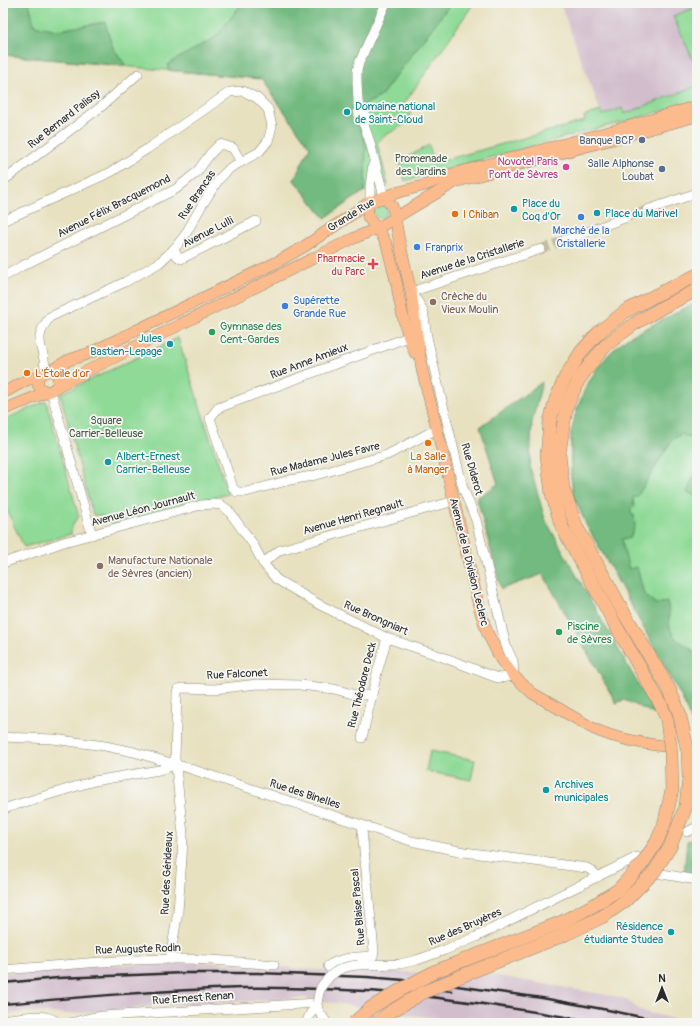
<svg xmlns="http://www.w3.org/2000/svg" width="700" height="1026" font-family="Pangolin,sans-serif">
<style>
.industrial{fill:#d1bdcc}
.green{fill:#8eda96;stroke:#5c8260}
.forest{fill:#72ba7f;stroke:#4e7255}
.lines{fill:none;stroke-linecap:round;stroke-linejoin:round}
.minor-tunnel{stroke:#c2bda2;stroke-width:9;stroke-dasharray:9 4.5;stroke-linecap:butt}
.minor-casing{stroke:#8a8676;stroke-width:10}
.major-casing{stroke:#8a8676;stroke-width:12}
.highway-casing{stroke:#8a8676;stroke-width:14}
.minor{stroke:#fff;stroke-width:9}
.major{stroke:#fbbb8d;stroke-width:11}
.highway{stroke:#fbbb8d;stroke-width:13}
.rail{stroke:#2b2b2b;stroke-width:2.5}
.minor-bridge-casing{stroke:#8a8676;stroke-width:10;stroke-linecap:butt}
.highway-bridge-casing{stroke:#8a8676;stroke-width:14;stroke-linecap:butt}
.minor-bridge{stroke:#fff;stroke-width:9}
.highway-bridge{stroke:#fbbb8d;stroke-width:13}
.culture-dot{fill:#0f9aa8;stroke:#f6f6f2;stroke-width:1.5}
.service-dot{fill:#5c6f8a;stroke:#f6f6f2;stroke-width:1.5}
.hotel-dot{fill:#d1479c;stroke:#f6f6f2;stroke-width:1.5}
.food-dot{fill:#e8710a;stroke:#f6f6f2;stroke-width:1.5}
.shop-dot{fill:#3f7fe0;stroke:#f6f6f2;stroke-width:1.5}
.health-dot{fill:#e0444e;stroke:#f6f6f2;stroke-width:1.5}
.education-dot{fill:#8d6e63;stroke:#f6f6f2;stroke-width:1.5}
.leisure-dot{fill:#2e9e5b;stroke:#f6f6f2;stroke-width:1.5}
.labels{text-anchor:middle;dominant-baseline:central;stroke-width:3.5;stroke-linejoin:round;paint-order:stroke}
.culture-label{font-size:11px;fill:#0d838f;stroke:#f6f6f2;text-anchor:start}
.street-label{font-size:11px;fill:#2b2b2b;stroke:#f6f6f2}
.service-label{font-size:11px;fill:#4e5e75;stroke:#f6f6f2;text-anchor:end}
.park-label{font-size:11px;fill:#445746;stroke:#f6f6f2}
.hotel-label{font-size:11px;fill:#b23c85;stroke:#f6f6f2;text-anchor:end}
.food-label{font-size:11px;fill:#c56008;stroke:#f6f6f2;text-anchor:start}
.shop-label{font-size:11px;fill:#366cbe;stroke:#f6f6f2;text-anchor:start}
.health-label{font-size:11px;fill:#be3a42;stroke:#f6f6f2;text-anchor:end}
.education-label{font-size:11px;fill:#785e54;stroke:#f6f6f2;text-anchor:start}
.leisure-label{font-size:11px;fill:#27864d;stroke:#f6f6f2;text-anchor:start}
</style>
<rect width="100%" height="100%" fill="#f6f6f2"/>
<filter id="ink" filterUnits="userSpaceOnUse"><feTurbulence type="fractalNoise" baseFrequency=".025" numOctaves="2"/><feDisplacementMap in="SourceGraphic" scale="8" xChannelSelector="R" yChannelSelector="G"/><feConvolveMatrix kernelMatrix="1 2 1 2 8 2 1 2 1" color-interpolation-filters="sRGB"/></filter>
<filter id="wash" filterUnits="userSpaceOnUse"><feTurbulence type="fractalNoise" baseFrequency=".012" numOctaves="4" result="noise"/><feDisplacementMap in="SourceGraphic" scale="16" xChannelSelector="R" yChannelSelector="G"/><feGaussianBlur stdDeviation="0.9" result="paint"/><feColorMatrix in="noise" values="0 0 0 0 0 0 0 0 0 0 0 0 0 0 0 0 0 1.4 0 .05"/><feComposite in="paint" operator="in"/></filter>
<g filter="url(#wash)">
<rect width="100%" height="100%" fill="#e8e1c0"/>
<!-- industrial -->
<g class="industrial">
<polygon points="560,3 697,3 697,101 606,126"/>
<polygon points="214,962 320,970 487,974 624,998 641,1011 691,1023 482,1023 401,1014 305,998 157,1006 70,1014 26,1012 3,1014 3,973 111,965"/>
</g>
<!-- green -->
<g class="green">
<polygon points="3,3 474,3 404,104 410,109 410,115 405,124 381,138 377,143 388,185 363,192 325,218 294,180 310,147 261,79 3,55"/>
<polygon points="697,7 697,69 673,16"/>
<polygon points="697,86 697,101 624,122 591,130 405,181 400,163 404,159 429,145 434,163 585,121 584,116 601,111 603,115 622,108 624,114"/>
<circle cx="380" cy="211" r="7"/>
<polygon points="697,302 697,729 695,730 682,698 606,559 587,526 574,497 571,477 571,434 576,412 586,387 598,367 613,350 627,338"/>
<path d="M 178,338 L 228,494 L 112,525 C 107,517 103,515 93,515 L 60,394 Z"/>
<path d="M 46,401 L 79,517 C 73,521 72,527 71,534 L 24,547 L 3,502 L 3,420 Z"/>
<polygon points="430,751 475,760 471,780 426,771"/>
</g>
<!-- forest -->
<g class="forest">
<polygon points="3,3 29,3 32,15 34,25 58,30 105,22 112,46 126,66 3,55"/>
<polygon points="242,3 451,3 380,97 356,109 366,146 365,191 363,192 325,218 294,180 310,147 261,79 168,70 168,64 217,36"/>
<path d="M 697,302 L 697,441 L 681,434 L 672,440 L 637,497 L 633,497 L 634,507 L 631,508 L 631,514 L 634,515 L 635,526 L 630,538 L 622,539 L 624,551 L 629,569 L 637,567 L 644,594 L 656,604 L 667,602 C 671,612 667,625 672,633 C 676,641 685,644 691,649 C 693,651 695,654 697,657 L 697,729 L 695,730 L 682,698 L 606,559 L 587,526 L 574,497 L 571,477 L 571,434 L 576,412 L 586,387 L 598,367 L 613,350 L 627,338 Z"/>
<polygon points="542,382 532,422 530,467 545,519 591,601 655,714 624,700 616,703 543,574 501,589 477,498 498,484 480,427"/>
<polygon points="697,469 697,497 687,492"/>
<polygon points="697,838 697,876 684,873 687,841"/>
</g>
</g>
<g filter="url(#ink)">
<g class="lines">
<!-- minor-tunnel -->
<g class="minor-tunnel">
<polyline points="627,217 647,210"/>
<polyline points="541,249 563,241"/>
</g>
<defs>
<g id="minor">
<path d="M 358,104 C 366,112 367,114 364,125"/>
<polyline points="3,181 102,106 138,74"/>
<polyline points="384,197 370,142 364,125 359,118 357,82 357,71 359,63 386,3"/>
<polyline points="370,202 370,186 373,164"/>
<polyline points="647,210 697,193"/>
<path d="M 3,221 L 111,172 L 147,149 L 230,92 L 243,91 L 257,98 L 268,109 L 272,126 L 268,141 L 259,152 L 230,168 L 219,179 L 202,205 L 185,235 L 174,249 L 159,263 L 125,282 L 50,317 C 30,342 46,347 45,372"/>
<polyline points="563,241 627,217"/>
<polyline points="174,249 177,256 181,259 256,221"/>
<polyline points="3,277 22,266 176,189 197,172 210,154 220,144 233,148 241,162"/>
<polyline points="411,292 541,249"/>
<polyline points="408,335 403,339 218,408 210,418 233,488 237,492 246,492 290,480 312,476 387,455 437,429"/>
<polyline points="51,391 92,535"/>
<polyline points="3,563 64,542 201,505 213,504 221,505 228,510 253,544 263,563 276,579 320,605 387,638 440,656 495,677 500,678 514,676 513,661 506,646 476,520 463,488 435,372 427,337 423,311 418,302 411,292"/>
<polyline points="263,563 280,550 454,501"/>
<polyline points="3,737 53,739 105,746 134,752 191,769 411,841 464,852 587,868 592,871 598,877"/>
<polyline points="362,738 377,673 387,638"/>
<polyline points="3,810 9,807 35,799 94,781 159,770 176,765"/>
<polyline points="687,832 697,827"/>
<polyline points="633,869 697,880"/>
<polyline points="170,959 178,911 182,858 183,834 175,758 177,693 178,689 182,688 215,689 257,684 300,685 334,689 356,695 371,695"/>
<polyline points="358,965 400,964 417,960 445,950 476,937 637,857"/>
<path d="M 3,970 C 59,966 114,959 170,959 C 205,958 239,962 274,965"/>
<path d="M 333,973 L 328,966 C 341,957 357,957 373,956 L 374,951 L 362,830 L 363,826"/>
<path d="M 3,1020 C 17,1018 48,1011 58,1023"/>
<polyline points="70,1023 90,1018 103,1016 317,1003 318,1010 327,1023"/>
<polyline points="306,1023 311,1012 318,1010"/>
</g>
<g id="major">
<path d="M 384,197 L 392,206 L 394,212 L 398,235 L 411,292 L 422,370 L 437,429 L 479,607 L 487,632 L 501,660 L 514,676 L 532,693 L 594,729 C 616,739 640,743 663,746"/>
<polyline points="370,202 368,205 368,217 373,224 378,228 387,245 397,285 398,293 403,317 408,335 415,353"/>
<polyline points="50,371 69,360 90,353 279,261 305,246 370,202 399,192 426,185 449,175 623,128 697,106"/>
<path d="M 58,386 C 61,371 49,366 38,377 L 38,385 L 40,388 L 47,392 L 51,391 L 58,386 L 101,364 L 352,239 L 378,228 L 455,182 L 697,116"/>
<polyline points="3,393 27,380 38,377"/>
<polyline points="3,410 47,392"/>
<polyline points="695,751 697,752"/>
</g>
<g id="highway">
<polyline points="679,712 669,689 624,613 577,528 563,489 559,454 563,427 567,405 579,379 591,363 606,345 634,324 663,307 697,290"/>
<polyline points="667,720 661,705 616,626 562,527 552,494 547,456 550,421 556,399 565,378 581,352 599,332 626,311 656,295 697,275"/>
</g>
</defs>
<!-- minor casing -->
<use href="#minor" class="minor-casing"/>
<!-- major casing -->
<use href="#major" class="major-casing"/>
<!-- highway casing -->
<use href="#highway" class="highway-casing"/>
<!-- minor -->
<use href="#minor" class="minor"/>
<!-- major -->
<use href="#major" class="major"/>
<!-- highway -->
<use href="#highway" class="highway"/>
<!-- rail -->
<g class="rail">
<polyline points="3,983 58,978 184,973 258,973 367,977 429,982 542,998 608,1010 669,1023"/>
<polyline points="409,986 452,991"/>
<path d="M 3,1004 C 82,997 162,990 241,988 C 283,987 324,989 365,991 C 395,992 424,996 453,1000 C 503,1006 553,1015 602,1023"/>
</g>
<defs>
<path id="minor-bridge" d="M 317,1003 C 318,1000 318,996 319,993 C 320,989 322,985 325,982 C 333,971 344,966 358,965"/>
<g id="highway-bridge">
<polyline points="354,1023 372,1007 404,988 436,971 562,922 594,905 618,890 642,864 656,843 664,825 672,790 671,753 667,720"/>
<polyline points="376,1023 392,1011 422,993 466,974 566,934 602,917 625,901 654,872 670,847 686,806 689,778 688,752 679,712"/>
</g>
</defs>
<!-- minor-bridge casing -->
<use href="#minor-bridge" class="minor-bridge-casing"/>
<!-- highway-bridge casing -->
<use href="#highway-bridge" class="highway-bridge-casing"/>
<!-- minor-bridge -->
<use href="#minor-bridge" class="minor-bridge"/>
<!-- highway-bridge -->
<use href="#highway-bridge" class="highway-bridge"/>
</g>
</g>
<!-- markers -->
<g class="culture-dot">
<circle cx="347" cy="112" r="4"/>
<circle cx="514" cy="209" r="4"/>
<circle cx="597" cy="213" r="4"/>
<circle cx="170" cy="344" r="4"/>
<circle cx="108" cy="462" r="4"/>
<circle cx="546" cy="790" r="4"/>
<circle cx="671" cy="932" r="4"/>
</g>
<g class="service-dot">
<circle cx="642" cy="140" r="4"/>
<circle cx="662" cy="169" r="4"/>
</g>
<circle class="hotel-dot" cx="566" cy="167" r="4"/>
<g class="food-dot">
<circle cx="455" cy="214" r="4"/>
<circle cx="27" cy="373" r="4"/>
<circle cx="428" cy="443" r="4"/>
</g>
<g class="shop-dot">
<circle cx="581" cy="217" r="4"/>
<circle cx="417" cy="247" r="4"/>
<circle cx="285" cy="306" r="4"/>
</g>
<path class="health-dot" d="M371 258h4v4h4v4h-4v4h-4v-4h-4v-4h4z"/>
<g class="education-dot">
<circle cx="433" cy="302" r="4"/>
<circle cx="100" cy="566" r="4"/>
</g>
<g class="leisure-dot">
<circle cx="212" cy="332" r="4"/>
<circle cx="559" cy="632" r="4"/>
</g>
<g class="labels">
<!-- culture labels -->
<g class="culture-label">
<text x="355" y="106">Domaine national<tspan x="355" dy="13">de Saint-Cloud</tspan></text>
<text x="522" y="203">Place du<tspan x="522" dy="13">Coq d'Or</tspan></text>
<text x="605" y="213">Place du Marivel</text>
<text x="162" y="338" text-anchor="end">Jules<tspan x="162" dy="13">Bastien-Lepage</tspan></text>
<text x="116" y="456">Albert-Ernest<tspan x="116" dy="13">Carrier-Belleuse</tspan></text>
<text x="554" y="784">Archives<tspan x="554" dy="13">municipales</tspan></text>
<text x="663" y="926" text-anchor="end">Résidence<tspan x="663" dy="13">étudiante Studea</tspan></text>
</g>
<!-- street labels -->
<g class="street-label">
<text transform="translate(64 119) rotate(-38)">Rue Bernard Palissy</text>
<text transform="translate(197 195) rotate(-56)">Rue Brancas</text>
<text transform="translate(114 206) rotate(-27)">Avenue Félix Bracquemond</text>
<text transform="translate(351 215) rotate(-32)">Grande Rue</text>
<text transform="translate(208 232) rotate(-27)">Avenue Lulli</text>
<text transform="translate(472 259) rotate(-18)">Avenue de la Cristallerie</text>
<text transform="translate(309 361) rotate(-21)">Rue Anne Amieux</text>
<text transform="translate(325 459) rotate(-14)">Rue Madame Jules Favre</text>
<text transform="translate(472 469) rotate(74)">Rue Diderot</text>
<text transform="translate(143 509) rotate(-15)">Avenue Léon Journault</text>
<text transform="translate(353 517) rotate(-16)">Avenue Henri Regnault</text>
<text transform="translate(469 562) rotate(76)">Avenue de la Division Leclerc</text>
<text transform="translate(376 618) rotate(24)">Rue Brongniart</text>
<text transform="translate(237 674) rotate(-3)">Rue Falconet</text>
<text transform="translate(362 685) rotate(-76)">Rue Théodore Deck</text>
<text transform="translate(305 794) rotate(18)">Rue des Binelles</text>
<text transform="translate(167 873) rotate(-87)">Rue des Gérideaux</text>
<text transform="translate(358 907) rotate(-95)">Rue Blaise Pascal</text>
<text transform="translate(465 927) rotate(-24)">Rue des Bruyères</text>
<text transform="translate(138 949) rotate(-2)">Rue Auguste Rodin</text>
<text transform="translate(193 998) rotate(-4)">Rue Ernest Renan</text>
</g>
<!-- service labels -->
<g class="service-label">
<text x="634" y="140">Banque BCP</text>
<text x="654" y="163">Salle Alphonse<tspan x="654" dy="13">Loubat</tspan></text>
</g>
<!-- park labels -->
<g class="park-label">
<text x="421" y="158">Promenade<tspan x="421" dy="13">des Jardins</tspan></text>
<text x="106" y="420">Square<tspan x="106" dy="13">Carrier-Belleuse</tspan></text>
</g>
<!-- hotel labels -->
<g class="hotel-label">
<text x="558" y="161">Novotel Paris<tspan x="558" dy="13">Pont de Sèvres</tspan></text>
</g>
<!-- food labels -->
<g class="food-label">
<text x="463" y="214">I Chiban</text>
<text x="35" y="373">L'Étoile d'or</text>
<text x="428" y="456" text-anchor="middle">La Salle<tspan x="428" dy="13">à Manger</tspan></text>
</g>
<!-- shop labels -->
<g class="shop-label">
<text x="581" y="230" text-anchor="middle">Marché de la<tspan x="581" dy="13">Cristallerie</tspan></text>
<text x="425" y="247">Franprix</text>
<text x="293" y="300">Supérette<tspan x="293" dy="13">Grande Rue</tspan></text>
</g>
<!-- health labels -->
<g class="health-label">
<text x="365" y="258">Pharmacie<tspan x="365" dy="13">du Parc</tspan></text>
</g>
<!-- education labels -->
<g class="education-label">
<text x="441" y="296">Crèche du<tspan x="441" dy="13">Vieux Moulin</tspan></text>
<text x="108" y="560">Manufacture Nationale<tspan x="108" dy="13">de Sèvres (ancien)</tspan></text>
</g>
<!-- leisure labels -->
<g class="leisure-label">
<text x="220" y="326">Gymnase des<tspan x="220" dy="13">Cent-Gardes</tspan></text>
<text x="567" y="626">Piscine<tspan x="567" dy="13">de Sèvres</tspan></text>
</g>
</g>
<!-- margin -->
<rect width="700" height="1026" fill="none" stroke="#f6f6f2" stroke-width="16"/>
<!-- north arrow -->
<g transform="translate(662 988)" stroke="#f6f6f2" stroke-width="3" paint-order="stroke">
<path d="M0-3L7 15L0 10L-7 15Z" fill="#2b2b2b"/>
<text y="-6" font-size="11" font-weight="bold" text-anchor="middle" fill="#2b2b2b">N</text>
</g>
</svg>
